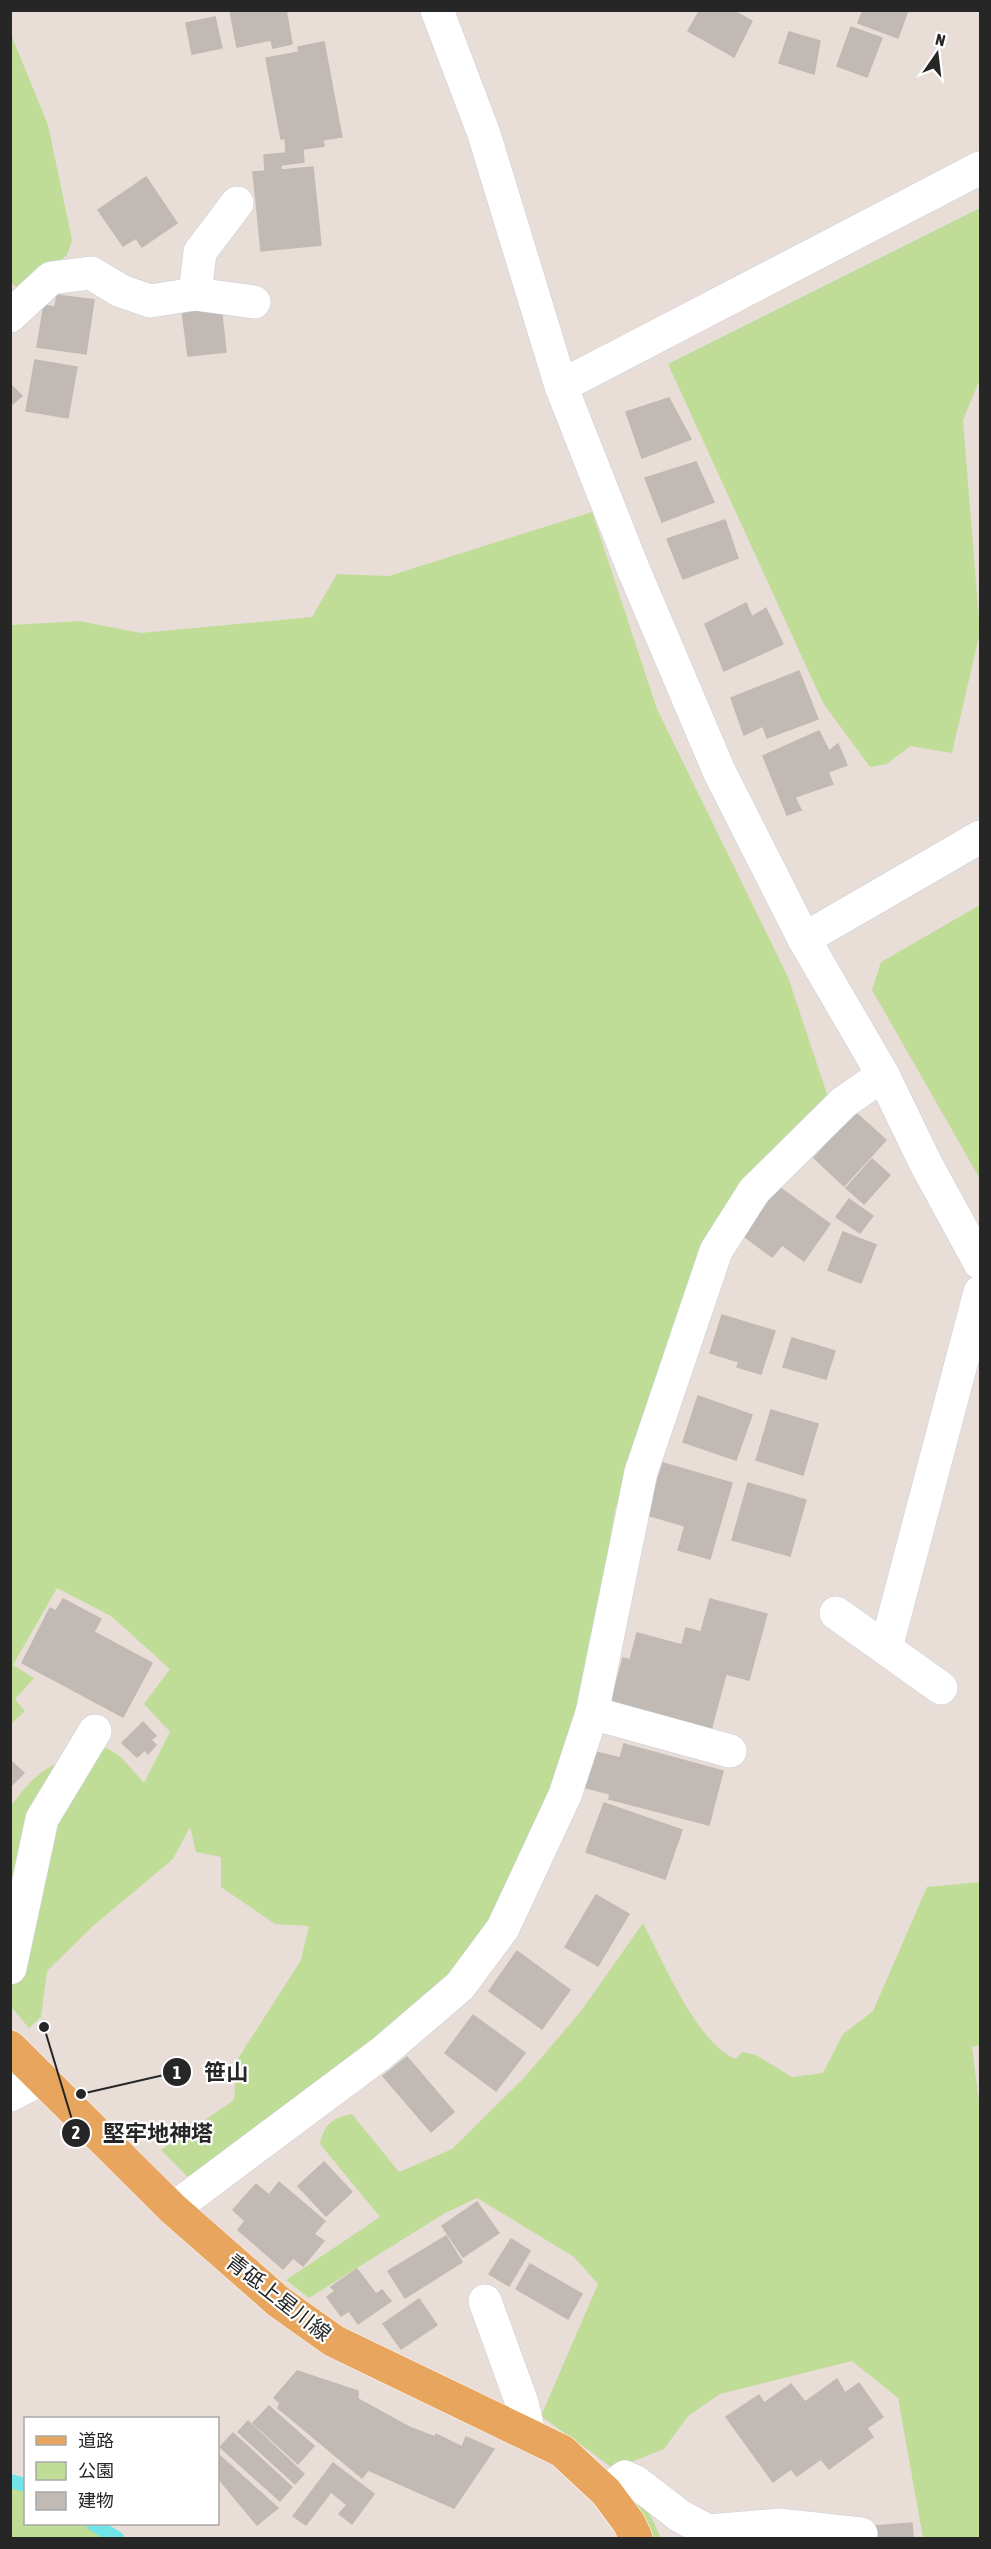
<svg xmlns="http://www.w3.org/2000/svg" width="991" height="2549" font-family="'Asap Condensed','Noto Sans JP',sans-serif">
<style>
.green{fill:#c0dd97}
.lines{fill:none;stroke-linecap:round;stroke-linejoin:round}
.stream{stroke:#70e4e6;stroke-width:14}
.building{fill:#c0b9b4;stroke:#c3b9b3;stroke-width:1.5}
.minor-casing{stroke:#c7ced8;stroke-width:34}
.major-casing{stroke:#fff;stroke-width:34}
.minor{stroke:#fff;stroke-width:33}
.major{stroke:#e7a55e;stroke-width:33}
.labels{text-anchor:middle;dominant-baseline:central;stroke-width:4.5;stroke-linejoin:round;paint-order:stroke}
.street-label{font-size:21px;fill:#262626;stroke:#fff}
.leader{fill:none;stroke:#262626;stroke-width:2}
.callout-dot{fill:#262626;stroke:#fff;stroke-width:2}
.mark-label{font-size:18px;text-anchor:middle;font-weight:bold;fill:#fff}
.callout-label{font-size:22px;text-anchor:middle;font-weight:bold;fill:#262626;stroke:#fff;stroke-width:4.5;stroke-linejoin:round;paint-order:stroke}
</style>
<rect width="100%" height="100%" fill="#e9ddd8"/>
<!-- green -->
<g class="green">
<polygon points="10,32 48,125 72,240 67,255 21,292 10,281"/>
<polygon points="980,208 980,379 963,420 980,632 952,753 910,746 887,764 870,767 823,703 668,364"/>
<path d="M 592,512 L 657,709 L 788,977 L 831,1106 L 704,1248 L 672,1328 L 615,1510 L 583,1703 L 550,1792 L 493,1923 L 453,1980 L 193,2182 L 161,2150 L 234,2100 L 237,2060 L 301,1960 L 309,1926 L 275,1924 L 221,1887 L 221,1857 L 196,1852 L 190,1827 L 173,1859 L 93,1926 L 47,1971 L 41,2017 L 29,2028 L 11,2007 L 11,1806 C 42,1762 57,1763 107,1748 L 121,1757 L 144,1783 L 170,1732 L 144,1704 L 170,1669 L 111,1616 L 57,1588 L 13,1665 L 34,1678 L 15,1699 L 25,1711 L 11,1724 L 11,625 L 79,621 L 141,633 L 312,617 L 337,574 L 389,576 Z"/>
<polygon points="980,905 980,1179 872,990 881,962"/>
<path d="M 980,1882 L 980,2045 L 972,2047 L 980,2110 L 980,2538 L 923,2538 L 898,2398 L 852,2361 L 720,2394 L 688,2416 L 664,2449 L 614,2469 L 541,2416 L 598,2284 L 574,2257 L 477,2198 L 445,2213 L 309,2298 L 286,2280 L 380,2217 L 320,2144 C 324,2124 333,2118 352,2114 L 399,2172 L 452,2149 L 523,2079 L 581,2011 L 643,1923 C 663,1961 697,2044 736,2059 L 742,2052 L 756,2055 L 792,2077 L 823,2073 L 843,2034 L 873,2011 L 927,1887 Z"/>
<polygon points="10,2484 25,2490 26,2524 84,2524 107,2538 11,2538"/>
<polygon points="623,2486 637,2488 661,2538 644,2538"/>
</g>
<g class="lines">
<!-- stream -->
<g class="stream">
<polyline points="10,2481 26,2485"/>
<polyline points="93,2524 117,2538"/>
</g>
</g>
<!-- building -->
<g class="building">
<polygon points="286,10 292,44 273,48 271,40 237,47 230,11"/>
<polygon points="700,10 732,10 752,21 734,57 688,31"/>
<polygon points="863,10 908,10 898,38 858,23"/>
<polygon points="215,17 222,48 192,54 186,23"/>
<polygon points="851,27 882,38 867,77 837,66"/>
<polygon points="789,32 820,41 814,74 779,63"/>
<polygon points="324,42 340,127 281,139 266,58 299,52 298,47"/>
<polygon points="340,127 342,137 323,140 324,146 303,149 304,162 281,165 281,170 313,167 321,245 261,251 253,172 265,171 264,155 286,153 285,137"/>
<polygon points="146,177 177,223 142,247 136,238 123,246 98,210"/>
<polygon points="57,295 94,300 86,354 37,347 44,305 55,307"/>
<polygon points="221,306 226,352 188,356 182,311"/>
<polygon points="35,360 77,367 68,418 26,411"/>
<polygon points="10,384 22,396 10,406"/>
<polygon points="669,398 691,439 642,458 626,412"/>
<polygon points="696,462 714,502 662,522 645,478"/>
<polygon points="725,520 738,558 683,579 667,539"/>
<polygon points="746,603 752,617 766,608 783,644 724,671 705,624"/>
<polygon points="799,671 818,719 767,738 763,726 744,735 731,698"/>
<polygon points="819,731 829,751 838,744 847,765 828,772 833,784 795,797 801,810 787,815 763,756"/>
<polygon points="855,1112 886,1140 844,1186 814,1158"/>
<polygon points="872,1159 890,1175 864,1204 846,1188"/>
<polygon points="779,1187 830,1224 804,1261 782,1245 772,1257 744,1236"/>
<polygon points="849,1199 873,1216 860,1233 836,1217"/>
<polygon points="843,1232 876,1245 861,1283 828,1270"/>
<polygon points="722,1315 775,1331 761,1374 737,1367 739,1362 710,1353"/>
<polygon points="792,1338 835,1351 826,1379 783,1367"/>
<polygon points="698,1396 752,1415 736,1460 683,1442"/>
<polygon points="771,1410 818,1424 803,1475 756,1460"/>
<polygon points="663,1463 732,1483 710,1559 678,1550 685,1526 647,1515"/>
<polygon points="748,1483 806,1500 790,1556 732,1540"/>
<polygon points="63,1599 101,1619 94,1632 152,1663 123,1717 22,1663 50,1608 56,1611"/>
<polygon points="710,1599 767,1614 749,1680 726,1674 711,1730 611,1703 623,1658 630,1660 637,1633 682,1645 686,1628 701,1632"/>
<polygon points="143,1722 156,1736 151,1740 156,1745 148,1754 145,1750 137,1757 122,1743"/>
<polygon points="624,1744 723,1771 709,1825 609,1799 610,1794 583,1787 592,1751 620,1758"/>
<polygon points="10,1760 24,1773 10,1787"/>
<polygon points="604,1803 682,1830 665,1879 586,1852"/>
<polygon points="596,1895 629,1914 598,1966 565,1947"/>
<polygon points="517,1951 570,1990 542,2029 489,1991"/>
<polygon points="473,2015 525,2053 496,2091 445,2053"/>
<polygon points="407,2057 454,2112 431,2132 383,2076"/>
<polygon points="324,2162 352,2192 326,2216 298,2186"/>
<polygon points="279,2182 325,2221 314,2234 324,2241 303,2266 293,2258 283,2269 238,2230 245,2221 233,2210 256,2184 269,2195"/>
<polygon points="477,2202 499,2233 463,2257 442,2226"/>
<polygon points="446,2236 462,2262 405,2298 388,2271"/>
<polygon points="511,2239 530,2251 509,2286 489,2274"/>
<polygon points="530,2264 582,2294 568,2319 516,2289"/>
<polygon points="357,2269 376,2294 382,2290 391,2301 358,2324 349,2311 341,2316 327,2297 335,2291 331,2287"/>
<polygon points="419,2299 437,2325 401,2349 383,2324"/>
<polygon points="297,2371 358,2391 358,2399 409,2427 435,2437 436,2434 462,2447 466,2437 494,2449 454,2508 368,2470 362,2478 278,2408 280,2403 274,2398"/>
<polygon points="837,2379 845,2393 859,2383 883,2417 867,2428 873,2437 829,2469 821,2459 797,2476 791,2469 773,2482 726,2417 759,2395 764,2403 791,2384 805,2402"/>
<polygon points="269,2406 314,2446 298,2464 253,2423"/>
<polygon points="248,2421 304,2474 295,2484 238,2432"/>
<polygon points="233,2433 292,2487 280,2501 220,2447"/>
<polygon points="218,2454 278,2508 257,2525 218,2478"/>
<polygon points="333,2463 374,2494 352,2524 339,2514 347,2505 331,2492 306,2525 293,2516"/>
<polygon points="912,2523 913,2538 863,2538 862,2527"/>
</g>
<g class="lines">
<defs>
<g id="minor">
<polyline points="437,10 484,134 561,386 632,566 719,771 804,939 883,1075 926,1164 980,1263"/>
<polyline points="195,294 200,252 237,203"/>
<polyline points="10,316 51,278 91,273 121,291 150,301 195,294 254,302"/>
<polyline points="561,386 980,168"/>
<polyline points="804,939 980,837"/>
<polyline points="836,1613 941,1688"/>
<polyline points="886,1648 980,1292"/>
<polyline points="592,1713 730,1751"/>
<polyline points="10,1968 42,1819 95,1731"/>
<polyline points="10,2095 41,2079"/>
<polyline points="173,2209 383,2052 460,1986 503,1928 565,1795 592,1713 641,1472 716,1251 754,1191 844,1102 883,1075"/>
<polyline points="485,2301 522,2403 529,2433"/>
<polyline points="606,2492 625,2477 636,2482 680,2516 708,2531 779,2525 861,2534"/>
</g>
<polyline id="major" points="10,2047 173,2209 279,2302 334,2341 562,2451 606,2492 629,2523 636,2538"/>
</defs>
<!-- minor casing -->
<use href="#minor" class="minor-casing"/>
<!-- major casing -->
<use href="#major" class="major-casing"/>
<!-- minor -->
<use href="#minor" class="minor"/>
<!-- major -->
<use href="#major" class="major"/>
</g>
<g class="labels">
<!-- street labels -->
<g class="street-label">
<text transform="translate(279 2297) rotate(38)">青砥上星川線</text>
</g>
</g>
<!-- callouts -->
<path class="leader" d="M81 2094L177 2072M44 2027L76 2133"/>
<g class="callout-dot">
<circle cx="81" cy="2094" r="6"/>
<circle cx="44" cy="2027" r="6"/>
<circle cx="177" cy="2072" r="15"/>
<circle cx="76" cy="2133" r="15"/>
</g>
<g class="mark-label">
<text x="177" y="2079">1</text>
<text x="76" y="2139">2</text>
</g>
<g class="callout-label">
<text x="226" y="2080">笹山</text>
<text x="158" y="2141">堅牢地神塔</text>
</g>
<!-- border -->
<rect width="991" height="2549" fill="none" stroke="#262626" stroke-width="24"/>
<!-- legend -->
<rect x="24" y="2417" width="195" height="108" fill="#ffffff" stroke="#a8a8a8" stroke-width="1.5"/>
<rect x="36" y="2436" width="30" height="9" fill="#e7a55e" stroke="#a8a8a8" stroke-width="1.5"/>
<text x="78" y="2447" font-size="18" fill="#262626">道路</text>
<rect x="36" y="2462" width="30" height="18" fill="#c0dd97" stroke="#a8a8a8" stroke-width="1.5"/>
<text x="78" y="2477" font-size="18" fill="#262626">公園</text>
<rect x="36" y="2492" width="30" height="18" fill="#c0b9b4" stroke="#a8a8a8" stroke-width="1.5"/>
<text x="78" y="2507" font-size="18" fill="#262626">建物</text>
<!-- north arrow -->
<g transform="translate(937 54) rotate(14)" stroke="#ffffff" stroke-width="4.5" paint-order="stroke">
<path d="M0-4.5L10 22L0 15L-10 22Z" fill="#262626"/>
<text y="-9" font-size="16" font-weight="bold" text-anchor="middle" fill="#262626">N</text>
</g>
</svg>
